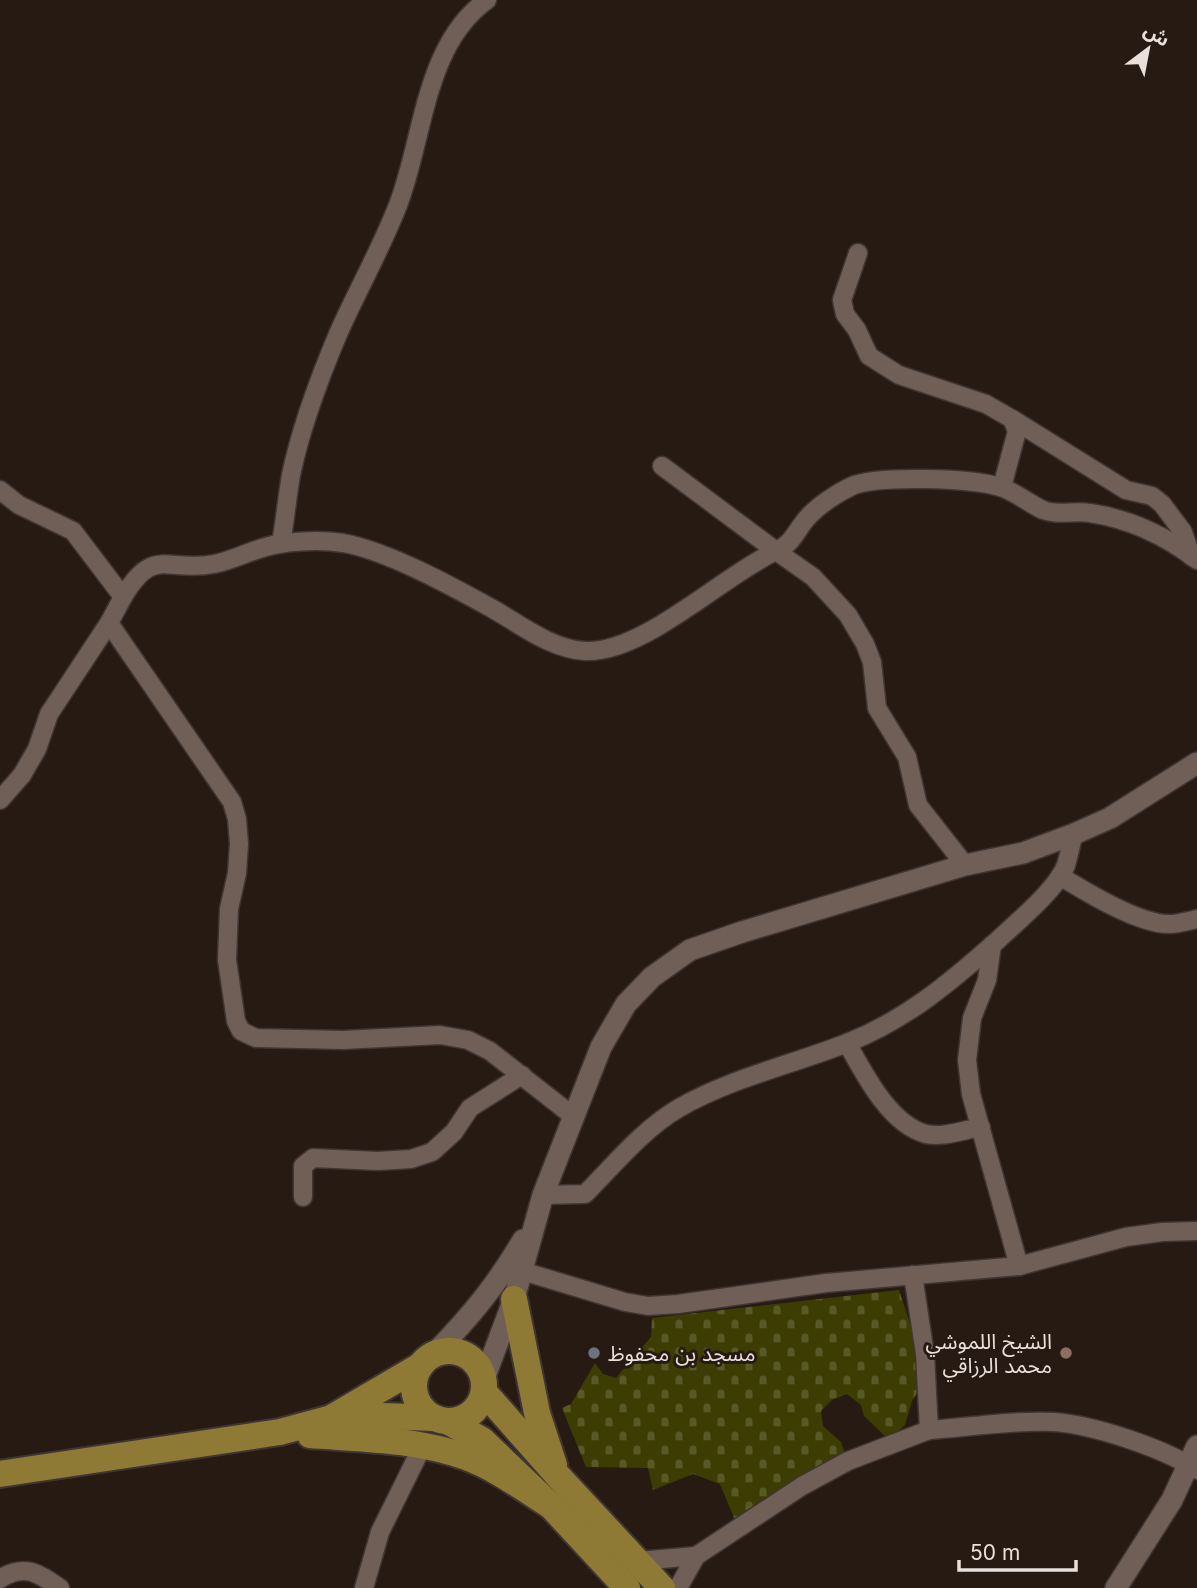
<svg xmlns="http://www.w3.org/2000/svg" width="1197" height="1588" font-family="Inter,'Noto Sans Arabic',sans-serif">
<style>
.cemetery{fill:url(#cemetery-stones)}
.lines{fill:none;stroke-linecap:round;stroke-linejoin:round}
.minor-casing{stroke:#3f3532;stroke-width:21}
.tertiary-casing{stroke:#3f3532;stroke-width:24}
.primary-casing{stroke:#3f3532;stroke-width:30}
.minor{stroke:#6f5f57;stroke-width:18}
.tertiary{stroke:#6f5f57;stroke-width:21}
.primary{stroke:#8f7a35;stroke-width:26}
.worship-dot{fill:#6b7280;stroke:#271a13;stroke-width:2.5}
.education-dot{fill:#8d6e63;stroke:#271a13;stroke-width:2.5}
.labels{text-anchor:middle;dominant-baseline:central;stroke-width:6;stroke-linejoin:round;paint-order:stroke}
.poi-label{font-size:21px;fill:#e9dfdb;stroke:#271a13;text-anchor:end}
</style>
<defs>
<pattern id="cemetery-stones" width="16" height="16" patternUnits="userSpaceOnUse" patternTransform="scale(1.75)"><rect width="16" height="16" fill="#3d3d03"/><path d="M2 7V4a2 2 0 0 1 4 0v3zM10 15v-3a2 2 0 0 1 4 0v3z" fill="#595927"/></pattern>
</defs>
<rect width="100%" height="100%" fill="#271a13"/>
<!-- cemetery -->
<polygon class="cemetery" points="899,1290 919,1351 923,1383 912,1401 905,1425 889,1440 864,1416 861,1405 847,1394 832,1400 821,1411 823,1426 841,1442 846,1457 737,1525 720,1484 693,1474 653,1490 648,1468 586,1467 562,1408 571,1404 595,1363 603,1374 616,1378 651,1337 652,1318"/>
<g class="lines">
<defs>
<g id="minor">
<polyline points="858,253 842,300 845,314 857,330 869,356 899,375 986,404 1012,419 1017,431 1002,487"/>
<polyline points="1012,419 1126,490 1152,496 1162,504 1183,532 1191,556"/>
<path d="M 662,466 L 776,551 C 793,544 796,530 808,517 C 819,505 837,493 852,486 C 877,475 973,478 1000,487 C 1016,492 1028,503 1043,510 C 1058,516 1075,510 1090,513 C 1130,519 1166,536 1197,560"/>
<polyline points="0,490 19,505 73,531 123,597 109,623 49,714 37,749 22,775 0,800"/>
<path d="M 281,543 C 285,521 287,498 291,475 C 301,427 319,379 338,334 C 357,291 381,249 398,205 C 424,138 424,45 487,0"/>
<path d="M 123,597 C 154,545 166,573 214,564 C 236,560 256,547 279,544 C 299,541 323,540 343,543 C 388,551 453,587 493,609 C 521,625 551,649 585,651 C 643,654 722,576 776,551 L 813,577 L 848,615 L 865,644 L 872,662 L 877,708 L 907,757 L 918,805 L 965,865"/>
<polyline points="109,623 232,802 237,819 239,844 237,873 229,909 227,960 236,1021 241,1031 256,1038 343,1040 440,1035 468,1040 490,1051 573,1116"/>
<path d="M 1060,876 C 1086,892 1140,925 1170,924 C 1179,924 1188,921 1197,919"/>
<polyline points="992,945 987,980 972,1018 967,1060 971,1094 1019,1266"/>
<path d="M 847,1043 C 864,1073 889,1124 926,1134 C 942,1138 964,1130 981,1127"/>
<path d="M 543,1195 L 585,1194 C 614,1165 643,1129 679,1108 C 731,1078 791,1065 847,1043 C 906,1020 952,981 999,939 C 1018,921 1057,889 1066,865 C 1069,855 1071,844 1074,834"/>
<polyline points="303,1197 303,1166 313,1158 378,1161 411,1159 432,1152 454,1132 470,1108 522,1075"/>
<polyline points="522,1271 625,1302 648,1306 678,1304 826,1283 1019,1266 1126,1237 1162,1232 1197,1231"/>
<path d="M 913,1275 L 925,1354 L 929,1430 C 969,1427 1014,1420 1054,1422 C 1094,1425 1163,1448 1197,1470"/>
<polyline points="638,1561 696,1556"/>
<path d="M 0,1579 C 24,1563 38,1573 60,1588"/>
<polyline points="364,1588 380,1532 423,1445"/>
<polyline points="678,1588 696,1556 802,1486 848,1461 929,1430"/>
</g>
<g id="tertiary">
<path d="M 433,1355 C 470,1317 496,1286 523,1240"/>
<polyline points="484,1379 514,1299 543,1195 601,1047 626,1004 652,977 690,950 742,932 965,865 1023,853 1074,834 1110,818 1197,763"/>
<polyline points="1116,1588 1172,1500 1197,1446"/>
</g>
<g id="primary">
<polyline points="514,1299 537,1413 554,1465"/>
<circle cx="449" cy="1386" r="35"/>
<polyline points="484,1392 558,1476 662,1588"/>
<polyline points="333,1417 420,1366"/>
<polyline points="447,1421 482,1440 551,1506 627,1588"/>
<path d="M 310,1435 C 362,1439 415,1439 466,1457 C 496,1468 524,1489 551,1506"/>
<polyline points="0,1474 280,1432 328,1419 382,1416 435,1418"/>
</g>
</defs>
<!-- minor casing -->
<use href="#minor" class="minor-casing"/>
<!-- tertiary casing -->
<use href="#tertiary" class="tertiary-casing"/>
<!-- primary casing -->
<use href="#primary" class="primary-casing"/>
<!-- minor -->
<use href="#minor" class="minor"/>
<!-- tertiary -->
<use href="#tertiary" class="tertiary"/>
<!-- primary -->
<use href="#primary" class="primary"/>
</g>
<!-- markers -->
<circle class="worship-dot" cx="594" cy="1353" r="7"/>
<circle class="education-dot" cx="1066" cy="1353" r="7"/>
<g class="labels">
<!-- poi labels -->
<g class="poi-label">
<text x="1052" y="1341">الشيخ اللموشي<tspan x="1052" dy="24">محمد الرزاقي</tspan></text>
<text x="608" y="1353" text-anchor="start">مسجد بن محفوظ</text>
</g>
</g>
<!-- north arrow -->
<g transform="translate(1148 49) rotate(32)" stroke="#271a13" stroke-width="5" paint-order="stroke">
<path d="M0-5L12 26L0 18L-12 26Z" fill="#e9dfdb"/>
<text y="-10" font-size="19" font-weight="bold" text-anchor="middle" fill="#e9dfdb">ش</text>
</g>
<!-- scale -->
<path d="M959 1560v10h117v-10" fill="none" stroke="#e9dfdb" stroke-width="3.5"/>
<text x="970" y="1560" font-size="21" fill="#e9dfdb" stroke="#271a13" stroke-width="5" paint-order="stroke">50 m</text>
</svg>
